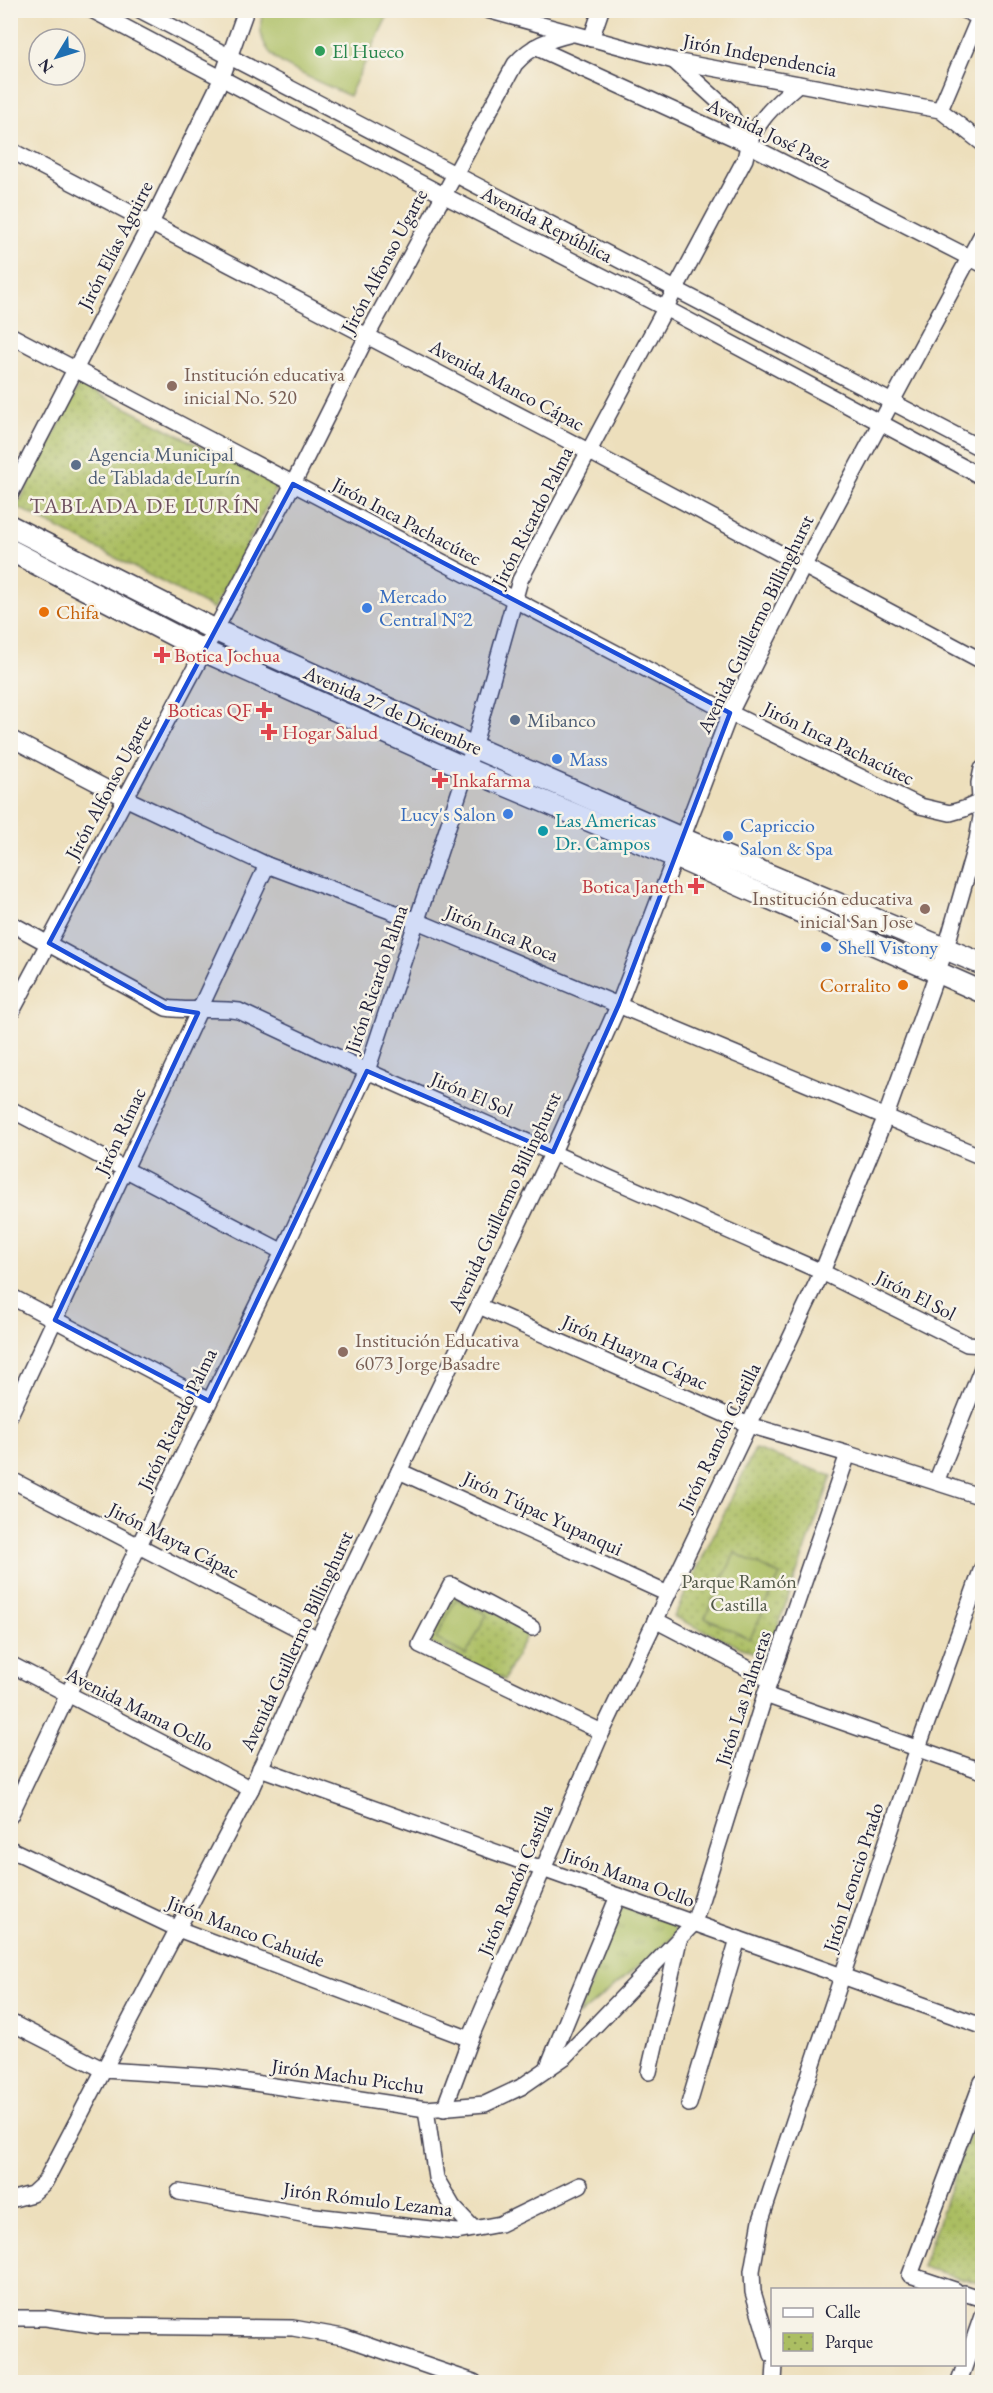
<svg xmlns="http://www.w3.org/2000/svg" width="993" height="2393" font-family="'EB Garamond',serif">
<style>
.grass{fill:url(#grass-tufts);stroke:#66704e;stroke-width:1.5}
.park{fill:url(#park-dots);stroke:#66704e;stroke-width:1.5}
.pitch{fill:#abbe62;stroke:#66704e;stroke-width:1.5}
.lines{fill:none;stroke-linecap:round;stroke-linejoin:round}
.street-casing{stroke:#403e4e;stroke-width:18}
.secondary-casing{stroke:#403e4e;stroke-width:24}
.street{stroke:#fff;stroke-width:15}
.secondary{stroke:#fff;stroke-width:21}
.marked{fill:#1d4ed8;fill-opacity:0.2;stroke:#1d4ed8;stroke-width:4.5;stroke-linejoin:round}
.leisure-dot{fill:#2e9e5b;stroke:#f7f3e8;stroke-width:2}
.education-dot{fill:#8d6e63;stroke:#f7f3e8;stroke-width:2}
.service-dot{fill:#5c6f8a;stroke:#f7f3e8;stroke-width:2}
.shop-dot{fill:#3f7fe0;stroke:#f7f3e8;stroke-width:2}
.food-dot{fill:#e8710a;stroke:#f7f3e8;stroke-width:2}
.health-dot{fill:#e0444e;stroke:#f7f3e8;stroke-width:2}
.culture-dot{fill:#0f9aa8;stroke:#f7f3e8;stroke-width:2}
.labels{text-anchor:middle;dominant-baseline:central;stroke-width:5;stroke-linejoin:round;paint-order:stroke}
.leisure-label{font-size:20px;fill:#27864d;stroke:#f7f3e8;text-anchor:start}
.street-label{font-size:20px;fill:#22223b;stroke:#f7f3e8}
.education-label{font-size:20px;fill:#785e54;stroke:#f7f3e8;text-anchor:start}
.service-label{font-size:20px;fill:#4e5e75;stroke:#f7f3e8;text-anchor:start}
.shop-label{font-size:20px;fill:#366cbe;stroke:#f7f3e8;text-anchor:start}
.food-label{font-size:20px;fill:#c56008;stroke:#f7f3e8;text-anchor:start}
.health-label{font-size:20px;fill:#be3a42;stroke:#f7f3e8;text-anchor:start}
.culture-label{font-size:20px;fill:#0d838f;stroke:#f7f3e8;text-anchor:start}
.park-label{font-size:20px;fill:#525949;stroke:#f7f3e8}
.quarter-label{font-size:22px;letter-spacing:1.5px;fill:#6d515f;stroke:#f7f3e8}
</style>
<defs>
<pattern id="grass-tufts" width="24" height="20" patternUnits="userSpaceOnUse" patternTransform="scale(1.5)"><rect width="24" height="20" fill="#abbe62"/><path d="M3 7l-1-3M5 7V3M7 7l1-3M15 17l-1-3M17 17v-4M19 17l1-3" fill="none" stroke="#8b9a52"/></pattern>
<pattern id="park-dots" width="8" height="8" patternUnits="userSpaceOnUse" patternTransform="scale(1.5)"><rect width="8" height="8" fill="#abbe62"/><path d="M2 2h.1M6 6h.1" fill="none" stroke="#8b9a52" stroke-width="1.8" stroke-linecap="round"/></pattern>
</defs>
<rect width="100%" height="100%" fill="#f7f3e8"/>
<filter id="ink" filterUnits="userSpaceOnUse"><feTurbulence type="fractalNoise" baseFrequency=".0167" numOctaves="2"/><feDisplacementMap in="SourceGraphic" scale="12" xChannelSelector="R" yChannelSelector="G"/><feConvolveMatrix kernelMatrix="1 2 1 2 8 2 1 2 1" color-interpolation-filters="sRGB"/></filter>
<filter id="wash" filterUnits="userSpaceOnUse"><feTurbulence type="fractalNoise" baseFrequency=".008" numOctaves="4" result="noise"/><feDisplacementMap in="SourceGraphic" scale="24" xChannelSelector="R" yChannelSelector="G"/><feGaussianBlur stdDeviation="1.35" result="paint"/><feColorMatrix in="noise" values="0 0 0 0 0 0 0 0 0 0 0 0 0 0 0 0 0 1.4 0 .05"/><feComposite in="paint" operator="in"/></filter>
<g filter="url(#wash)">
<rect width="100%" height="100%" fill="#eddfbc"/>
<!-- grass -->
<g class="grass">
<polygon points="218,636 467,750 463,762 211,649"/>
<polygon points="621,1906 674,1924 675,1931 672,1938 578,2016"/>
</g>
<!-- park -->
<g class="park">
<polygon points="80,384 277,486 214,609 17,507"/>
<polygon points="755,1449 832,1476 766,1659 674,1617"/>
<polygon points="454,1591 529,1630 504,1680 429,1642"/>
<polygon points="982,2098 982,2284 922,2267"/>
</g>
<!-- pitch -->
<g class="pitch">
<path d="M 264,11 L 264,10 L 390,11 L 349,96 C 333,88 284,68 274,57 C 261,44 257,27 264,11 Z"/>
<polygon points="735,1553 780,1575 750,1639 705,1618"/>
<polygon points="456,1599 487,1614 466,1655 436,1639"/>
</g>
</g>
<g filter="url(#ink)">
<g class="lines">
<defs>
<g id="street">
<polyline points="92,10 443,195 665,308 982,477"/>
<polyline points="140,10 982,449"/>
<polyline points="487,10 674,61 940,110 982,143"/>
<polyline points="963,10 982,18"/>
<polyline points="591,39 601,10"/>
<polyline points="535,47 747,144 982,264"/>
<polyline points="674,61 729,111 747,144"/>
<polyline points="940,110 982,11"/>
<polyline points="10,150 588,451 982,661"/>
<polyline points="10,335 730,713 920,806 950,813 964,809 982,801"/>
<polyline points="10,495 151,223 221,80 246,10"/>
<polyline points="10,738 125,798 267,865 417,921 982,1157"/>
<path d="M 10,923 L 166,1008 C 190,1012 215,1007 239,1011 L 367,1071 L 822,1272 L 967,1344 L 982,1345"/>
<path d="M 10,1015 L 293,484 L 367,336 L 515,64 C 532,45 548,40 572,34"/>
<polyline points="10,1109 283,1252"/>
<polyline points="10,1296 209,1401"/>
<polyline points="479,1306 749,1425 848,1454 982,1497"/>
<polyline points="10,1415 267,865"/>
<polyline points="399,1471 668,1594"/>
<polyline points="10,1479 318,1639"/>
<polyline points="936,1482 982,1368"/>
<polyline points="655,1620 770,1680"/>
<polyline points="532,1628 451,1585 420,1645 602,1732"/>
<polyline points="10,1664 251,1789"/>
<polyline points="765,1695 982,1771"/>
<polyline points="260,1768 982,2026"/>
<path d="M 10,1816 L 139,1545 L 283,1252 L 367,1071 L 467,769 L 520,580 L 745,159 C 750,126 774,105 798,84"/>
<polyline points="10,1849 178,1929 470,2039"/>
<polyline points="10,2022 104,2070 215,2077 426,2109 485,2104 521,2087 566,2056 694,1923 765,1695 848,1454"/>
<polyline points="547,2069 618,1896"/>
<polyline points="649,2072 679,1940"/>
<polyline points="689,2104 738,1939"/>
<polyline points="426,2109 436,2178 453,2207 474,2229"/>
<polyline points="444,2109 470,2039 602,1732 822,1272 886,1116 946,948 977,840 981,817 979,783 982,769"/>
<polyline points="179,2192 307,2215 457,2232 500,2224 580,2185"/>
<polyline points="10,2200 32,2194 45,2182 251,1789 318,1639 553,1152 619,1004 730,713 803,567 982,234"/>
<polyline points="955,2290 910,2275 982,2082"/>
<polyline points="964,2293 982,2299"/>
<polyline points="10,2318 46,2318 100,2326 293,2328 343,2337 474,2382"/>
<polyline points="772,2355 753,2292 752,2271 761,2220 918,1748 982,1568"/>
<polyline points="774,2382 775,2364"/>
<polyline points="959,2382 982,2316"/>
</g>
<g id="secondary">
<polyline points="10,526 215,630 473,747 683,839 982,964"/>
<polyline points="10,550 204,651 467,769 676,857 982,992"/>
</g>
</defs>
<!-- street casing -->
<use href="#street" class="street-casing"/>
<!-- secondary casing -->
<use href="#secondary" class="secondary-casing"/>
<!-- street -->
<use href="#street" class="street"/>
<!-- secondary -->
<use href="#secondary" class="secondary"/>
</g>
</g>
<!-- marked area -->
<path class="marked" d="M 293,484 L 730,713 L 619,1004 L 553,1152 L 367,1071 L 209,1401 L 55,1320 L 198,1013 L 166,1008 L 49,943 Z"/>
<!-- markers -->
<circle class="leisure-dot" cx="320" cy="51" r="6"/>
<g class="education-dot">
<circle cx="172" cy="386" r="6"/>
<circle cx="925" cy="909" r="6"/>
<circle cx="343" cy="1352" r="6"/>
</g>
<g class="service-dot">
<circle cx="76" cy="465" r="6"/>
<circle cx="515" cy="720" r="6"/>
</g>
<g class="shop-dot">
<circle cx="367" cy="608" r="6"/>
<circle cx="557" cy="759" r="6"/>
<circle cx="508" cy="814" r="6"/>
<circle cx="728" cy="836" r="6"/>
<circle cx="826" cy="947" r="6"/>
</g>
<g class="food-dot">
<circle cx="44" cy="612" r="6"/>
<circle cx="903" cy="985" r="6"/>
</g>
<g class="health-dot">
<path d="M159 646h6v6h6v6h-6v6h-6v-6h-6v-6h6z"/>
<path d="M261 701h6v6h6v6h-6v6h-6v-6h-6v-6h6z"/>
<path d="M266 723h6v6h6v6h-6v6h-6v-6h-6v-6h6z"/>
<path d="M437 771h6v6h6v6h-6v6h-6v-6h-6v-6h6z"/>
<path d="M693 877h6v6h6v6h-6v6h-6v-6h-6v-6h6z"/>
</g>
<circle class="culture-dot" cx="543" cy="831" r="6"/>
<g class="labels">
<!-- leisure labels -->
<g class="leisure-label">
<text x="332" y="51">El Hueco</text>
</g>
<!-- street labels -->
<g class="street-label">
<text transform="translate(760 55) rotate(11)">Jirón Independencia</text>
<text transform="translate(769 133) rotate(26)">Avenida José Paez</text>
<text transform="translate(547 224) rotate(27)">Avenida República</text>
<text transform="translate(115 245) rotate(-63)">Jirón Elías Aguirre</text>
<text transform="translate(384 261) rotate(-62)">Jirón Alfonso Ugarte</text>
<text transform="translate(507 385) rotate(28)">Avenida Manco Cápac</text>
<text transform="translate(532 517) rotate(-63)">Jirón Ricardo Palma</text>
<text transform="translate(407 521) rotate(28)">Jirón Inca Pachacútec</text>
<text transform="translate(755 624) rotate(-64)">Avenida Guillermo Billinghurst</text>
<text transform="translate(393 710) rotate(24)">Avenida 27 de Diciembre</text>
<text transform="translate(839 743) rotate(26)">Jirón Inca Pachacútec</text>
<text transform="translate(108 787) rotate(-62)">Jirón Alfonso Ugarte</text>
<text transform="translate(502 933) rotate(22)">Jirón Inca Roca</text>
<text transform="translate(376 979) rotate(-71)">Jirón Ricardo Palma</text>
<text transform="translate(472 1094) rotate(23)">Jirón El Sol</text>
<text transform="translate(120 1131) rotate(-65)">Jirón Rímac</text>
<text transform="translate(504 1202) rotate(-65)">Avenida Guillermo Billinghurst</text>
<text transform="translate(916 1295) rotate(27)">Jirón El Sol</text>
<text transform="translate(635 1352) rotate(24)">Jirón Huayna Cápac</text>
<text transform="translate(177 1419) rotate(-64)">Jirón Ricardo Palma</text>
<text transform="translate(719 1437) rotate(-64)">Jirón Ramón Castilla</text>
<text transform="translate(543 1513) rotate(25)">Jirón Túpac Yupanqui</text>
<text transform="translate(174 1540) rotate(27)">Jirón Mayta Cápac</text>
<text transform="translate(296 1641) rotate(-65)">Avenida Guillermo Billinghurst</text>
<text transform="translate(743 1698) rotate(-72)">Jirón Las Palmeras</text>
<text transform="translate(140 1709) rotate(27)">Avenida Mama Ocllo</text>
<text transform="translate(629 1877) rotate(20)">Jirón Mama Ocllo</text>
<text transform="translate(853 1877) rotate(-72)">Jirón Leoncio Prado</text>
<text transform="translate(515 1880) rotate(-67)">Jirón Ramón Castilla</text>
<text transform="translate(246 1931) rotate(21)">Jirón Manco Cahuide</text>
<text transform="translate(348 2076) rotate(8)">Jirón Machu Picchu</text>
<text transform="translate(368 2199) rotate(7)">Jirón Rómulo Lezama</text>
</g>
<!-- education labels -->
<g class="education-label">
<text x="184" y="374">Institución educativa<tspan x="184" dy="23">inicial No. 520</tspan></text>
<text x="913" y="898" text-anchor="end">Institución educativa<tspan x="913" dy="23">inicial San Jose</tspan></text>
<text x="355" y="1340">Institución Educativa<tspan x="355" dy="23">6073 Jorge Basadre</tspan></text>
</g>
<!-- service labels -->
<g class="service-label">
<text x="88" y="454">Agencia Municipal<tspan x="88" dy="23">de Tablada de Lurín</tspan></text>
<text x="527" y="720">Mibanco</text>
</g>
<!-- shop labels -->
<g class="shop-label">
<text x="379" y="596">Mercado<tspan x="379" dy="23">Central N°2</tspan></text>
<text x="569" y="759">Mass</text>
<text x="496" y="814" text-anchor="end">Lucy's Salon</text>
<text x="740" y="825">Capriccio<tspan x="740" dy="23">Salon &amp; Spa</tspan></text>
<text x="838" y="947">Shell Vistony</text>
</g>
<!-- food labels -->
<g class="food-label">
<text x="56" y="612">Chifa</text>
<text x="891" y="985" text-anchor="end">Corralito</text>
</g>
<!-- health labels -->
<g class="health-label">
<text x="174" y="655">Botica Jochua</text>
<text x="252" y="710" text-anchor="end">Boticas QF</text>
<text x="282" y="732">Hogar Salud</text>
<text x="452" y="780">Inkafarma</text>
<text x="684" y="886" text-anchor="end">Botica Janeth</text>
</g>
<!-- culture labels -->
<g class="culture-label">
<text x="555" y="820">Las Americas<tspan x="555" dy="23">Dr. Campos</tspan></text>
</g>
<!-- park labels -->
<g class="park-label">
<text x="739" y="1581">Parque Ramón<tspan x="739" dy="23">Castilla</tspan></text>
</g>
<!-- quarter labels -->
<g class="quarter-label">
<text x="145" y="505">TABLADA DE LURÍN</text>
</g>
</g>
<!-- margin -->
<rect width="993" height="2393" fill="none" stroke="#f7f3e8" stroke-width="36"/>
<!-- legend -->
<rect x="771" y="2288" width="195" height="78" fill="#f7f3e8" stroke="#a29fa3" stroke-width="1.5"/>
<rect x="783" y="2308" width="30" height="9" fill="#ffffff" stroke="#a29fa3" stroke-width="1.5"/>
<text x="825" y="2318" font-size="18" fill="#22223b">Calle</text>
<rect x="783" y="2333" width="30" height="18" fill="url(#park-dots)" stroke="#a29fa3" stroke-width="1.5"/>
<text x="825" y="2348" font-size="18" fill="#22223b">Parque</text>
<!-- north arrow -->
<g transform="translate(57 57) rotate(232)"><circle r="28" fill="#f7f3e8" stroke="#a29fa3" stroke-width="1.5"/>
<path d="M0-4.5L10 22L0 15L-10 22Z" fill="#1f6fb2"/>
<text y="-9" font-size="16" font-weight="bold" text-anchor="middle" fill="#22223b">N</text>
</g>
</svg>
